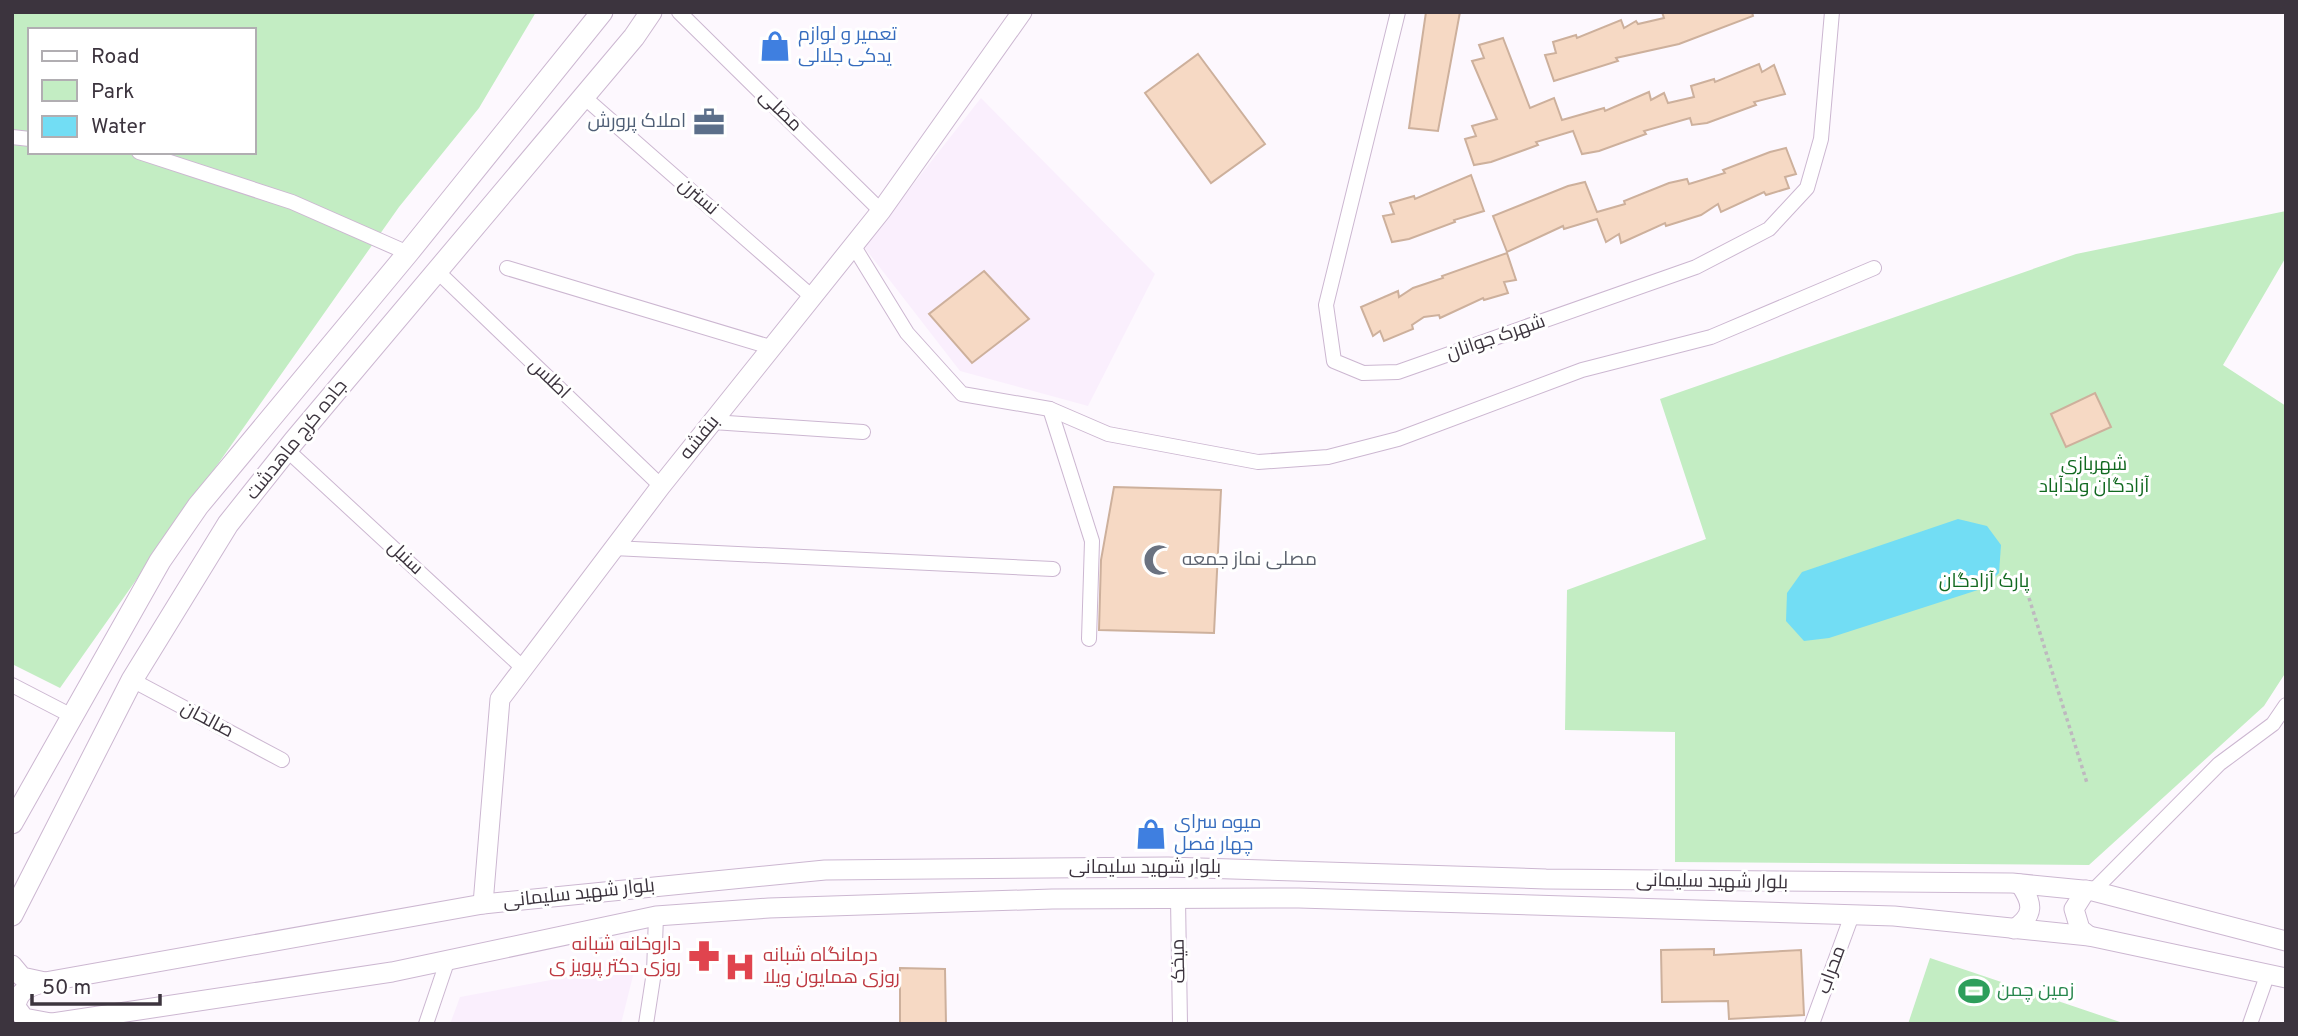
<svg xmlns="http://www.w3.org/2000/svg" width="2298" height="1036" font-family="Overpass,Cairo,sans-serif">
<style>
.built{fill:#faeffd}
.green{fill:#c3edc3;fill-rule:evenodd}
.water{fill:#72ddf4}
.building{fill:#f6d9c4;stroke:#cdb09c;stroke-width:2}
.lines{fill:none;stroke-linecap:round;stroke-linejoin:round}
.street-casing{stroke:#ccb7d1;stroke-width:16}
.secondary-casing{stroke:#ccb7d1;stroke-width:21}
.primary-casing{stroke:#ccb7d1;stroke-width:23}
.path{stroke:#beb8bf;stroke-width:3.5;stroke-dasharray:3.5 3.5;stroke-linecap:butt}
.street{stroke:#fff;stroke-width:14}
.secondary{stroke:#fff;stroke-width:19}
.primary{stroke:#fff;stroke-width:21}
.labels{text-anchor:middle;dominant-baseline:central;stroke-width:6;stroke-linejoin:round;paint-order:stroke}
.shop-label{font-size:19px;fill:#366cbe;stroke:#fff;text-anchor:start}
.street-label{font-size:19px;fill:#3c343e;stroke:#fff}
.service-label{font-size:19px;fill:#4e5e75;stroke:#fff;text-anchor:end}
.park-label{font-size:19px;fill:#116920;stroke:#fff}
.worship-label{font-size:19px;fill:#5b616d;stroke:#fff;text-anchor:start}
.health-label{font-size:19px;fill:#be3a42;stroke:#fff;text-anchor:end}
.leisure-label{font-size:19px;fill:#27864d;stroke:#fff;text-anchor:start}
</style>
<rect width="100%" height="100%" fill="#fdf8fe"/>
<!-- built -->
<g class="built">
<polygon points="981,98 1155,274 1088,406 960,371 864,247"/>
<polygon points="636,964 621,1024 450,1024 460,997"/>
</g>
<!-- green -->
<g class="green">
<path d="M 12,12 L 536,12 L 479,108 L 399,207 L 60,688 L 12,664 ZM 30,30 L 254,30 L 254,152 L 30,152 Z"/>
<polygon points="2286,211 2286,257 2223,365 2286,406 2286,672 2264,706 2089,865 1675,862 1675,732 1565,730 1567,590 1706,539 1660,399 2076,254"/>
<polygon points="1930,958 2126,1024 1908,1024"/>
</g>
<!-- water -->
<polygon class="water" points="1958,519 1987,526 2001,545 1999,573 1984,588 1829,638 1804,641 1786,621 1787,593 1802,572"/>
<!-- building -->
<g class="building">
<polygon points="1426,12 1460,12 1438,131 1409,128"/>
<polygon points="1662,12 1752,12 1753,16 1679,44 1616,58 1618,61 1554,81 1545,55 1556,53 1553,42 1576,35 1577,38 1621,20 1624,28 1636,21 1638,24 1664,18"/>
<polygon points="1503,38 1530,108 1554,98 1562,120 1604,108 1605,111 1649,92 1651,100 1664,93 1668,103 1694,97 1691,86 1714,79 1715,82 1759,64 1762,72 1774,65 1785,94 1754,102 1756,105 1707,123 1692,125 1690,118 1644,131 1646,134 1599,151 1582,154 1573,131 1536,142 1538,145 1491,162 1474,165 1465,139 1476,136 1472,126 1497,119 1472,61 1484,58 1479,45"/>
<polygon points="1198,54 1265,144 1211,183 1145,93"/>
<polygon points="1786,148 1796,174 1785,177 1789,188 1766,195 1764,192 1721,212 1718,204 1701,215 1666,226 1665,223 1621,243 1619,234 1606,242 1597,219 1564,229 1563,226 1507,252 1493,216 1568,186 1585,182 1597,212 1625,204 1624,201 1669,183 1687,179 1689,184 1725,173 1723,170 1770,152"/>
<polygon points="1471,175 1484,211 1454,220 1455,222 1409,239 1392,242 1383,216 1394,214 1390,203 1414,196 1415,199"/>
<polygon points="1507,253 1516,280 1504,282 1508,293 1484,300 1483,298 1440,318 1439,315 1424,317 1412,325 1413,329 1384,341 1380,331 1373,336 1361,307 1398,291 1399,297 1413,288 1443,278 1442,276"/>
<polygon points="984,271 1029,319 972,363 929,314"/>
<polygon points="2095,393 2111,427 2066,447 2051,414"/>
<polygon points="1114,487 1221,490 1214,633 1099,630 1101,560"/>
<polygon points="1714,949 1714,955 1801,950 1804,1015 1729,1019 1728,1001 1662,1002 1661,950"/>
<polygon points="900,968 945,969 946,1024 900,1024"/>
</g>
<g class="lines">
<defs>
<g id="street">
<polyline points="679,12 881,211"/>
<polyline points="1398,12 1326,305 1334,361 1363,373 1398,372 1696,267 1769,229 1807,188 1821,139 1832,12"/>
<polyline points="584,97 811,296"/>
<polyline points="12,137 30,139"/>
<polyline points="139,152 292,202 408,253"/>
<polyline points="853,245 907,333 962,394 1050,409 1108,434 1258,462 1328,457 1398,439 1582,370 1711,337 1874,268"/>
<polyline points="507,268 770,347"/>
<polyline points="438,272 661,486"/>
<polyline points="1050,409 1092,541 1089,639"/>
<polyline points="713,422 863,432"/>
<polyline points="287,450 522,667"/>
<polyline points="613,548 1053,569"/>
<polyline points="132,680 282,760"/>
<polyline points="12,685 72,716"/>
<polyline points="2093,891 2219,764 2273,724 2286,705"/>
<polyline points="1178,899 1180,1024"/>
<polyline points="426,1024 447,962"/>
<polyline points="646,1024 654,972 656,916"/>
<polyline points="1812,1024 1852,915"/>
<polyline points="2250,1024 2268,973"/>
</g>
<g id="secondary">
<polyline points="2086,890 2074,909 2080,929 2089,936"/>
<polyline points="483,904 500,699 661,486 881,211 1022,12"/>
<path d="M 2014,929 C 2035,915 2033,903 2020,884"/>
<polyline points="12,965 22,977 45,982 483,904 825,870 1168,867 1546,879 2012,883 2093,891 2286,941"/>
<path d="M 45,982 C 30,987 18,989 16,1007 L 24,1018 L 51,1023"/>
<polyline points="46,1024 392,972 656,916 769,908 1052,899 1299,898 1894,916 2089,936 2286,978"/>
</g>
<g id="primary">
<polyline points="12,823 160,561 198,506 408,253 602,12"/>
<polyline points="12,915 132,680 228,524 294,441 634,37 651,12"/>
</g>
</defs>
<!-- street casing -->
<use href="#street" class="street-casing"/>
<!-- secondary casing -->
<use href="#secondary" class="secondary-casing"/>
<!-- primary casing -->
<use href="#primary" class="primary-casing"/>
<!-- path -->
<polyline class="path" points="2029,598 2087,783"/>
<!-- street -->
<use href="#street" class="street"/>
<!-- secondary -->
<use href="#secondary" class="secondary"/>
<!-- primary -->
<use href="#primary" class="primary"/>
</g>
<!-- icons -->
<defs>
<symbol id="shop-bare" viewBox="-9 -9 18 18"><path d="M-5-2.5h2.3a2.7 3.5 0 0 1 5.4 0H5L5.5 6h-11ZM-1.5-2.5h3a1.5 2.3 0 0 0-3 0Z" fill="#3f7fe0" stroke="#fff" stroke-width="2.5" paint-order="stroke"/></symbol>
<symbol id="office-bare" viewBox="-9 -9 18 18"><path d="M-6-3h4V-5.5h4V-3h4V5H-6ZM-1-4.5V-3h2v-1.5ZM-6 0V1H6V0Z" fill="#5c6f8a" stroke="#fff" stroke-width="2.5" paint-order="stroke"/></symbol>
<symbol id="mosque-bare" viewBox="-9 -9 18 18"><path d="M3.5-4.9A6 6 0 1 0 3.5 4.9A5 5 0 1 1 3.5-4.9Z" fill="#6b7280" stroke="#fff" stroke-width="2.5" paint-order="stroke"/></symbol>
<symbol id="pharmacy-bare" viewBox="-9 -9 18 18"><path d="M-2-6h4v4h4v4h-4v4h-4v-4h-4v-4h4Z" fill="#e0444e" stroke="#fff" stroke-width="2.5" paint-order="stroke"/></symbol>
<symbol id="hospital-bare" viewBox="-9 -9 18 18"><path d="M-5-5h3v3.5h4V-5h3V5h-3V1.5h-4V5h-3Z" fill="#e0444e" stroke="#fff" stroke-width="2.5" paint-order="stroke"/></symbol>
<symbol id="stadium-bare" viewBox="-9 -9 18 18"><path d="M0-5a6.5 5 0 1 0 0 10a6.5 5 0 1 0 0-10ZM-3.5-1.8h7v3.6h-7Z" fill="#2e9e5b" stroke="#fff" stroke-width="2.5" paint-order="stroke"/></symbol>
</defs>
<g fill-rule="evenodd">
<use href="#shop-bare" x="753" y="24" width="44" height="44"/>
<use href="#office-bare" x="687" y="100" width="44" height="44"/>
<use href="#mosque-bare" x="1137" y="538" width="44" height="44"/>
<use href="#shop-bare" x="1129" y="812" width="44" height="44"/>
<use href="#pharmacy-bare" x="682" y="934" width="44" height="44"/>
<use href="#hospital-bare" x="718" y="945" width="44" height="44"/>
<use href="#stadium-bare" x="1952" y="969" width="44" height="44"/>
</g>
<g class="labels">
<!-- shop labels -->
<g class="shop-label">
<text x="798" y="35">تعمیر و لوازم<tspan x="798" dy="22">یدکی جلالی</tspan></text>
<text x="1174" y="823">میوه سرای<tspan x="1174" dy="22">چهار فصل</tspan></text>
</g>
<!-- street labels -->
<g class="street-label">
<text transform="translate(780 111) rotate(44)">مصلی</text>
<text transform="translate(698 197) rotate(41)">نسترن</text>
<text transform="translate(1496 338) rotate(-19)">شهرک جوانان</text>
<text transform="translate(549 379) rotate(44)">اطلس</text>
<text transform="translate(700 438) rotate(-51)">بنفشه</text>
<text transform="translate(297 440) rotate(-51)">جاده کرج ماهدشت</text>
<text transform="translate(405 558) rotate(43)">سنبل</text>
<text transform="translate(207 720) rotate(28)">صالحان</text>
<text x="1145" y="868">بلوار شهید سلیمانی</text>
<text transform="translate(1712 882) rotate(1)">بلوار شهید سلیمانی</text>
<text transform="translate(579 894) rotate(-6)">بلوار شهید سلیمانی</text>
<text transform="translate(1179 961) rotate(-91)">میخک</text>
<text transform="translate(1832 970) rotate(-70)">محراب</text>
</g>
<!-- service labels -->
<g class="service-label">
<text x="686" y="122">املاک پرورش</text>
</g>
<!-- park labels -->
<g class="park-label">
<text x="2094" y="465">شهربازی<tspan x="2094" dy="22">آزادگان ولدآباد</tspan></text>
<text x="1984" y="582">پارک آزادگان</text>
</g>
<!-- worship labels -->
<g class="worship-label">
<text x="1182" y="560">مصلی نماز جمعه</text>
</g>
<!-- health labels -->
<g class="health-label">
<text x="681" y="945">داروخانه شبانه<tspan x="681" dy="22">روزی دکتر پرویز ی</tspan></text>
<text x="763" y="956" text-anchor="start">درمانگاه شبانه<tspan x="763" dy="22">روزی همایون ویلا</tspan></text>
</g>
<!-- leisure labels -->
<g class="leisure-label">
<text x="1997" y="991">زمین چمن</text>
</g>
</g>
<!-- border -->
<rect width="2298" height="1036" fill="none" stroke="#3c343e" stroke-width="28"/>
<!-- legend -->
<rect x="28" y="28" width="228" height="126" fill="#ffffff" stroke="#b1aeb2" stroke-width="2"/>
<rect x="42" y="51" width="35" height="10" fill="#ffffff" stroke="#b1aeb2" stroke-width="2"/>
<text x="91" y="63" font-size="21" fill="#3c343e">Road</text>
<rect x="42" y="80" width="35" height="21" fill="#c3edc3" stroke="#b1aeb2" stroke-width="2"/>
<text x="91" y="98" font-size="21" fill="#3c343e">Park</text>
<rect x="42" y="116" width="35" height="21" fill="#72ddf4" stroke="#b1aeb2" stroke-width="2"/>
<text x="91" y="133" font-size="21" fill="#3c343e">Water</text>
<!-- scale -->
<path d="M32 994v10h128v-10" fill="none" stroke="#3c343e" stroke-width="3.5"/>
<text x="42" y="994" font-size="21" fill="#3c343e" stroke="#ffffff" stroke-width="5" paint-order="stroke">50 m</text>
</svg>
